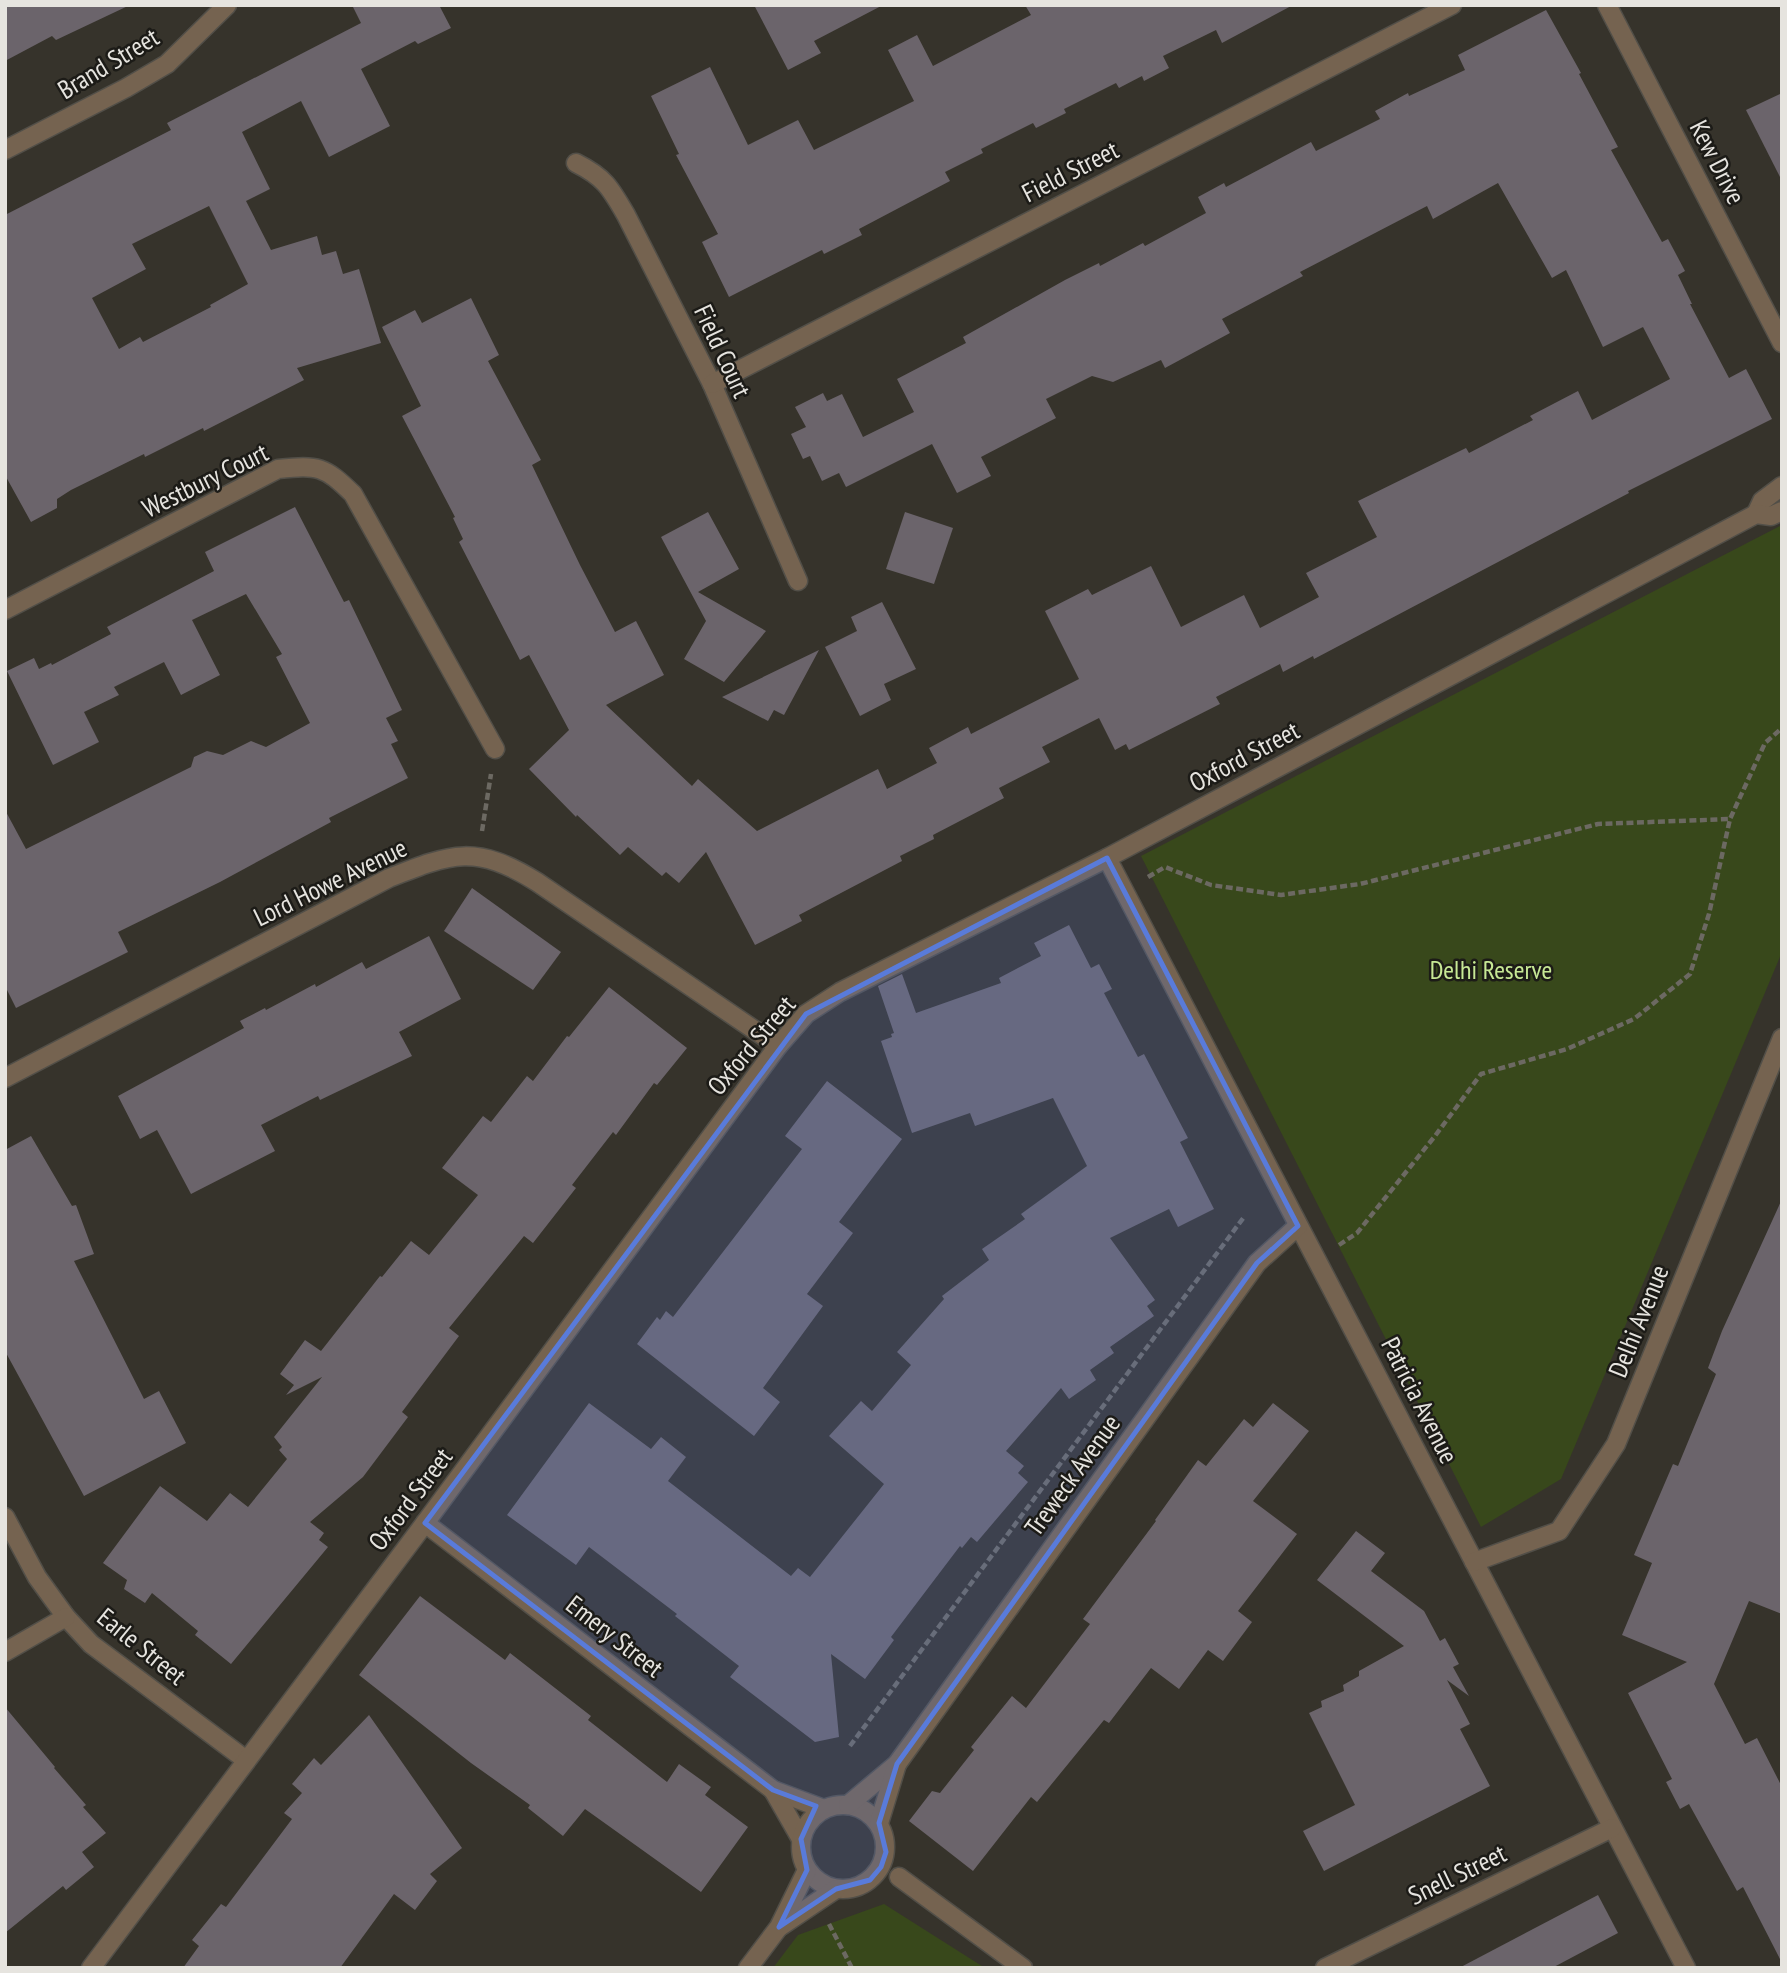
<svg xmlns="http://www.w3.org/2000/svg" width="1787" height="1973" font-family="'PT Sans Narrow',sans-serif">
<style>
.park{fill:#38481b}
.building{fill:#6b646b;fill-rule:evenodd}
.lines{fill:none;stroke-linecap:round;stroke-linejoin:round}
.minor-casing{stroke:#524f48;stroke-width:21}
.path{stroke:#6c6962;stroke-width:4.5;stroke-dasharray:7 3.5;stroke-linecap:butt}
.minor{stroke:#756350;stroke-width:18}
.marked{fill:#597bda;fill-opacity:0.2;stroke:#597bda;stroke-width:5;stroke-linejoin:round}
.labels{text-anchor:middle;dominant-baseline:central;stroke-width:5;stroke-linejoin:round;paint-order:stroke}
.street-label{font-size:26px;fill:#e6e4df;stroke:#1c1b17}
.park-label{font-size:26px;fill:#c7e895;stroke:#1c1b17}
</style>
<rect width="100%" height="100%" fill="#36332b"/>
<!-- park -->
<g class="park">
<polygon points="1782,525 1782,952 1561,1479 1481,1527 1141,856"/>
<polygon points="884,1904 985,1968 773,1968 798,1935"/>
</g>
<!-- building -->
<g class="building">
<polygon points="5,5 130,5 56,40 52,36 5,61"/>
<path d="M 352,5 L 439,5 L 451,28 L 418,44 L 415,41 L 361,69 L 390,126 L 329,157 L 301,101 L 242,132 L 270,189 L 246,201 L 271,250 L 317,236 L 322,255 L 336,251 L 343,274 L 359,269 L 381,343 L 297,368 L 304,380 L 204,431 L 203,428 L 145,457 L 144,454 L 71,490 L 57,499 L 57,508 L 31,522 L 5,475 L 5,215 L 171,130 L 167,123 L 361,23 ZM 209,206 L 248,284 L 210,305 L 211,307 L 143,342 L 140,337 L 119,349 L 92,298 L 146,269 L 132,244 Z"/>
<polygon points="754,5 883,5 814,41 821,53 788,70"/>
<polygon points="1025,5 1293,5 1222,43 1216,30 1163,56 1169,68 1144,81 1142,76 1119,88 1116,83 1064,109 1066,113 1036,128 1033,123 981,149 983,153 945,172 950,181 859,229 862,235 824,254 822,250 729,297 702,242 718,234 676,155 679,154 651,96 710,67 748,145 798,120 814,150 914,101 888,50 917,35 933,66 1031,15"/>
<polygon points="1546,10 1581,73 1579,74 1618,147 1611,150 1662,242 1668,239 1685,271 1678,275 1692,304 1690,304 1729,378 1746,369 1772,419 1628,491 1629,493 1314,659 1313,656 1283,672 1280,664 1216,697 1220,704 1129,750 1126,744 1115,750 1099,718 1042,747 1050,762 999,788 1004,798 933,835 934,839 900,856 902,861 799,915 802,921 755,945 706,852 679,883 666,872 662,876 628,847 620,855 577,815 576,817 529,769 569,730 529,655 520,660 459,542 463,539 453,518 455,517 402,416 421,406 382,327 415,310 422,323 471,298 499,355 488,361 541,460 532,465 580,565 615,632 636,621 664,675 606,705 692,786 698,779 757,831 878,769 887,789 937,763 929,748 968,727 971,734 1079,679 1045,611 1088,589 1092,595 1151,566 1181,627 1244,595 1260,628 1319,597 1306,573 1377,537 1358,501 1466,448 1469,453 1533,420 1530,416 1578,391 1592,420 1670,379 1643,327 1603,347 1566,270 1552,278 1498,183 1433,219 1427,206 1300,272 1303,276 1222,319 1230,333 1165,368 1161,360 1113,382 1092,376 1046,399 1056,418 981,457 991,476 957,493 932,444 846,487 839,473 822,481 810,456 803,459 791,434 806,427 795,407 823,393 827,401 842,394 863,437 914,412 897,379 966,343 963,337 1065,280 1099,263 1100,266 1143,243 1145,246 1206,213 1198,197 1224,183 1226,187 1311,142 1316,151 1380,119 1375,111 1408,93 1409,96 1465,70 1458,55"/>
<polygon points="1782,93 1782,181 1746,110"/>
<polygon points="295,507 344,602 349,600 402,710 386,718 398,741 391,744 408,778 329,818 331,822 220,882 118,932 128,952 16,1008 5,986 5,810 26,849 191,767 194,757 207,751 223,755 251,741 266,747 310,723 276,657 282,654 246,594 192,620 220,675 181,695 164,662 114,687 119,695 84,712 99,742 53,765 7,671 34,658 39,669 51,663 52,665 111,634 107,627 214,571 205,552"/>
<polygon points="708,512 739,569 698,592 766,631 724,682 684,659 706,621 661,537"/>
<polygon points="905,512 953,528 934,584 886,569"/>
<polygon points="882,602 916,669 884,684 891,700 860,716 825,647 857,631 851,617"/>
<polygon points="819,650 784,715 774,710 768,721 722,697"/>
<polygon points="472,888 561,952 533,990 444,931"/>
<polygon points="1069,925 1091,968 1099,964 1112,989 1104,993 1138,1057 1144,1054 1188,1138 1180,1142 1214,1209 1178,1227 1169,1209 1110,1238 1155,1300 1147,1306 1154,1316 1110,1347 1114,1353 1090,1370 1096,1380 1069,1399 1061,1388 1006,1451 1024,1466 1018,1473 1028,1482 977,1542 971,1537 962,1548 960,1546 891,1637 894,1640 865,1679 831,1654 839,1737 815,1742 730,1677 739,1666 675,1616 677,1614 589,1547 576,1565 507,1515 589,1403 651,1449 661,1437 686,1457 668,1481 791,1576 798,1568 810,1577 884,1484 829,1436 861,1401 872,1411 911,1365 897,1352 944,1299 942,1296 989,1260 982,1249 1025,1219 1021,1214 1087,1166 1053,1098 975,1126 970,1113 912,1133 881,1041 892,1037 891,1034 894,1033 878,986 902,974 916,1013 1001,983 999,978 1041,956 1034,943"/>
<polygon points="429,936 461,999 399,1032 412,1056 320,1100 318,1096 261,1125 275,1151 191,1194 157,1130 140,1139 118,1096 244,1028 240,1021 265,1008 266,1010 315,984 316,987 362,962 366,969"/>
<polygon points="609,987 687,1048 657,1085 654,1083 616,1135 613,1132 572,1185 576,1188 533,1243 524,1236 449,1328 459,1336 402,1412 408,1417 363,1477 310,1522 324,1533 319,1540 328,1547 231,1664 195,1635 198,1631 152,1593 145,1603 124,1589 127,1580 103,1563 160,1486 207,1521 230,1493 248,1507 287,1459 279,1450 282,1447 274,1437 322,1377 286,1395 294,1385 280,1374 305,1340 321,1351 380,1276 382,1277 411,1241 429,1255 478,1195 442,1168 483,1116 491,1122 527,1076 533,1081 567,1036 569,1037"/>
<polygon points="827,1081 902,1139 839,1222 853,1233 807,1294 823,1306 763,1388 780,1402 754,1436 637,1344 657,1317 660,1320 666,1311 673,1317 802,1149 785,1136"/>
<polygon points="31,1136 72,1206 76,1205 94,1254 74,1261 144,1399 159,1391 186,1443 84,1496 5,1351 5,1150"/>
<polygon points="1782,1199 1782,1614 1749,1601 1714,1684 1745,1744 1757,1738 1782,1787 1782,1963 1743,1887 1737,1891 1689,1804 1680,1809 1666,1782 1672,1779 1628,1693 1687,1662 1622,1635 1652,1563 1634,1555 1673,1464 1678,1466 1716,1374 1708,1368 1722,1331"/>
<polygon points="1273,1403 1309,1431 1253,1501 1297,1534 1238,1611 1252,1622 1223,1661 1208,1650 1179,1689 1151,1668 1109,1723 1104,1720 1037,1802 1031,1797 973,1871 909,1821 932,1791 940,1793 974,1750 971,1747 1012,1696 1026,1708 1090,1624 1083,1619 1156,1521 1155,1520 1198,1460 1206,1466 1244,1419 1253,1427"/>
<polygon points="1356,1531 1385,1553 1371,1571 1424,1611 1440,1641 1445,1638 1459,1664 1453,1667 1469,1696 1447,1680 1470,1724 1460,1729 1490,1786 1324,1871 1303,1831 1355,1805 1309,1713 1322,1707 1321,1701 1344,1691 1343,1685 1359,1676 1359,1671 1404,1646 1317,1580"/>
<polygon points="420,1596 505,1660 510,1653 591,1716 588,1720 667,1782 679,1764 711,1787 705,1795 748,1827 701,1892 585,1809 563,1836 528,1808 530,1805 471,1763 359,1675"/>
<polygon points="5,1707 55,1767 54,1768 86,1805 83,1807 106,1833 82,1852 94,1867 66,1890 63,1886 5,1933"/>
<polygon points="369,1715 462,1848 430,1874 437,1881 415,1910 394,1894 340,1968 183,1968 199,1946 192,1940 221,1904 226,1907 292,1819 284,1813 302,1793 292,1784 314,1758 321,1765"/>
<polygon points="1598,1895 1618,1933 1552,1968 1459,1968"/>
</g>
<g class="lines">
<defs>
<g id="minor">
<polyline points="1607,5 1782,343"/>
<polyline points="5,150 126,88 167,64 227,5"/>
<path d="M 576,163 C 604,177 610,187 626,215 L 712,384 L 798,581"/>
<polyline points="712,384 1452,5"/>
<polyline points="1756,514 1762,501 1782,486"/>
<path d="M 5,610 L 278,469 C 319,465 324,466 353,494 L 495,749"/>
<polyline points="1107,858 1686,1968"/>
<path d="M 5,1078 L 389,878 C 452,853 476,844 537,882 L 778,1046"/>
<polyline points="5,1517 37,1577 66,1617 91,1644 246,1760"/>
<polyline points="425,1523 773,1790 824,1809"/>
<polyline points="1474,1562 1559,1531 1616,1444 1782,1038"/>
<polyline points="5,1652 66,1617"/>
<polyline points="773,1790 801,1839"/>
<circle cx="843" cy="1847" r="42"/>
<polyline points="848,1805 897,1764 1257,1263 1298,1226"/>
<polyline points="879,1823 897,1764"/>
<polyline points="899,1877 1023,1968"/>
<polyline points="781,1926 836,1889"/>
<polyline points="91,1968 425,1523 778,1046 806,1014 840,992 1107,858 1756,514 1771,516 1782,511"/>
<polyline points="748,1968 779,1927 807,1870"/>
<polyline points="1325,1968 1612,1828"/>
</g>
</defs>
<!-- minor casing -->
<use href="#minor" class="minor-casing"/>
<!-- path -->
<g class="path">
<polyline points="482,831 491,774"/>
<polyline points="1148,877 1165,867 1211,885 1281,895 1360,884 1598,824 1730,819"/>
<polyline points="1339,1245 1357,1233 1435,1136 1481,1074 1567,1049 1634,1019 1690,974 1709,914 1730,819 1765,743 1782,728"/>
<polyline points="850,1746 1244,1217"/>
<polyline points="829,1924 852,1968"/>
</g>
<!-- minor -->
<use href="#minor" class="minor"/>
</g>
<!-- marked area -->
<path class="marked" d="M 1107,858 L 1298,1226 L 1257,1263 L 897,1764 L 879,1823 L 886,1852 L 881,1867 L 870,1880 L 836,1889 L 779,1927 L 807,1870 L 801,1839 L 816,1806 L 773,1790 L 425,1523 L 806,1014 Z"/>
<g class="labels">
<!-- street labels -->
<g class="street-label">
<text transform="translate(108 63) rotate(-31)">Brand Street</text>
<text transform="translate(1718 162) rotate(63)">Kew Drive</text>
<text transform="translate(1070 171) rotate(-27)">Field Street</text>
<text transform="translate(723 351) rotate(65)">Field Court</text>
<text transform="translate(205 480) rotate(-26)">Westbury Court</text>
<text transform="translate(1244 756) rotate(-28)">Oxford Street</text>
<text transform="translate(330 882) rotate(-26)">Lord Howe Avenue</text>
<text transform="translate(751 1045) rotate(-50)">Oxford Street</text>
<text transform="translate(1638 1321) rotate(-68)">Delhi Avenue</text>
<text transform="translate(1420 1400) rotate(63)">Patricia Avenue</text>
<text transform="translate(1072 1475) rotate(-54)">Treweck Avenue</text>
<text transform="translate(410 1499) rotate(-53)">Oxford Street</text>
<text transform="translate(615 1636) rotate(38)">Emery Street</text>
<text transform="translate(142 1646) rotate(39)">Earle Street</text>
<text transform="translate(1457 1874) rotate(-26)">Snell Street</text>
</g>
<!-- park labels -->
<g class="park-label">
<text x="1491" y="969">Delhi Reserve</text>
</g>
</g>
<!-- border -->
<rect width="1787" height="1973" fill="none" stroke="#e6e4df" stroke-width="14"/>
</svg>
